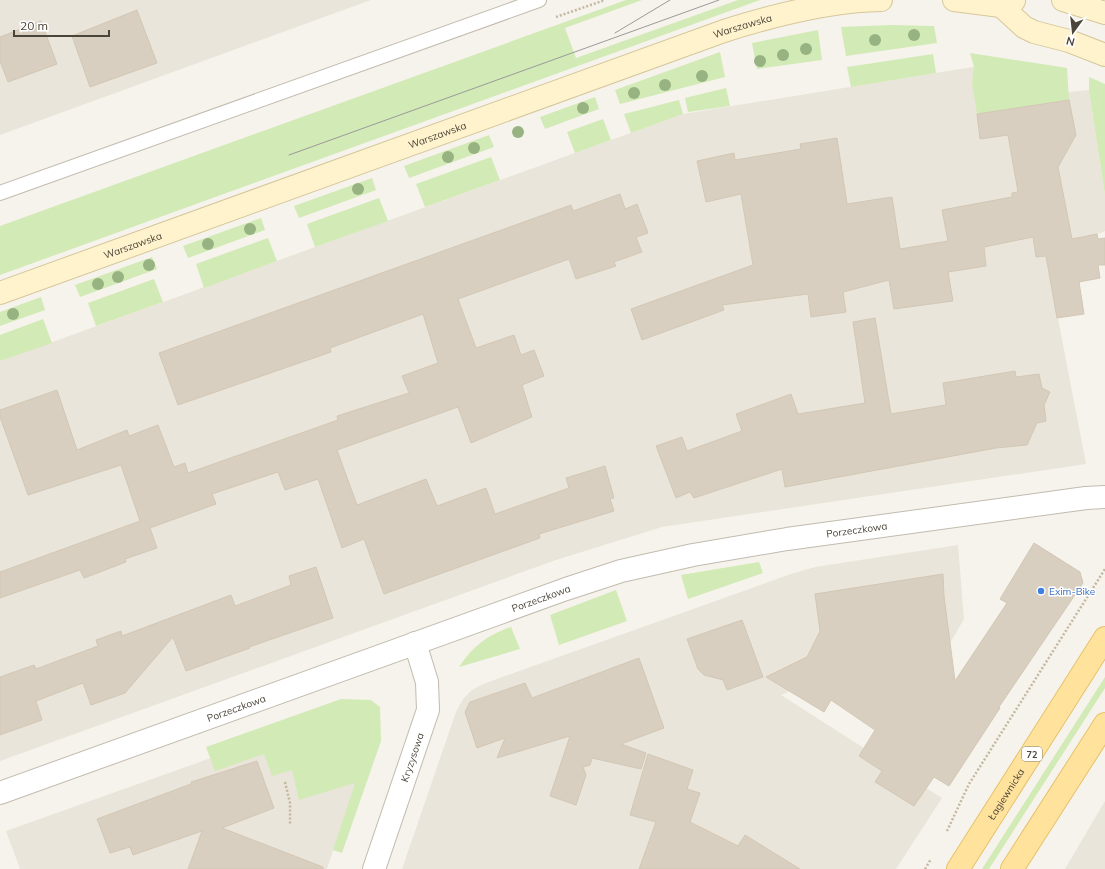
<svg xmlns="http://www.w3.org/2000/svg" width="1105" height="869" font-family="Mulish,sans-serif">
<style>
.residential{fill:#eae5da}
.green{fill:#d2eab5}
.building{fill:#d8cfc1;stroke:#d3c7b4}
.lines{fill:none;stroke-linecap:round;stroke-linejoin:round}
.lane-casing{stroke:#c2bbae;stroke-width:16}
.street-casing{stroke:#c2bbae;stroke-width:24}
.secondary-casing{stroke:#d6c79b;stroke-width:24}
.primary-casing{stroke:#e6c16a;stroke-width:24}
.path{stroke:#c4b79f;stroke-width:2.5;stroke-dasharray:2 2;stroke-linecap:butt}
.lane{stroke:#fff;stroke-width:14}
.street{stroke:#fff;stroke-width:22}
.secondary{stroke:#fff3cd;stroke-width:22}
.primary{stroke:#ffe39c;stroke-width:22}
.tram{stroke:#9a9a9a;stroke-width:1}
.tree{fill:#97b381}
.shop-dot{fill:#3f7fe0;stroke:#fff;stroke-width:1.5}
.labels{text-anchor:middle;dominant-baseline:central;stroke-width:3;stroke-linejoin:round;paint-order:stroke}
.shield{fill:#fff;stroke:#817c74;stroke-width:1}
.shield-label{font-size:9px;font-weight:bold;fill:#4b4439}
.street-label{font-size:10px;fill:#4b4439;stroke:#fff}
.shop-label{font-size:10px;fill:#366cbe;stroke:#fff;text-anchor:start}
</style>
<rect width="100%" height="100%" fill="#f6f3ec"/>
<!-- residential -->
<g class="residential">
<polygon points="0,0 371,0 0,135"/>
<polygon points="1016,60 1069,92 1089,90 1105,195 1105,231 1046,256 1086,464 662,527 556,560 0,761 0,361 683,114"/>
<polygon points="958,545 964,619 942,657 911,638 781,695 942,798 896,869 402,869 456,712 463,699 472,690 483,684 791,574 815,567"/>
<polygon points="343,711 369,742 327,869 20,869 6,831"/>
<polygon points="1105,801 1105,869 1065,869"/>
</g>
<!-- green -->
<g class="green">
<polygon points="626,0 642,0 565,28 576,58 738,0 760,0 0,275 0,226"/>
<polygon points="891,25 934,26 937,43 846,56 841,27"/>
<polygon points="818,30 822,60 757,69 752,43"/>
<polygon points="720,52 725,77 620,104 615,90"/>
<polygon points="970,53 1067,68 1069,100 977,114 972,83 974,67"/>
<polygon points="933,54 936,73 851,87 847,67"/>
<polygon points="1089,77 1105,84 1105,195 1089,90"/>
<polygon points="726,88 730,106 688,112 685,98"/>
<polygon points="595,97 599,109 545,129 540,117"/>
<polygon points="679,100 683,114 631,133 624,114"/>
<polygon points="603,119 611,140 575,153 567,132"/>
<polygon points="489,135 494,147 409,178 404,166"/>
<polygon points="491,157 500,180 425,207 416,184"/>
<polygon points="372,178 376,190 299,218 294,206"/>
<polygon points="379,198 388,221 315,247 307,224"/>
<polygon points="261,218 265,230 188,258 183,246"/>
<polygon points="268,238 277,261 204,288 196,264"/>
<polygon points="152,257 157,269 80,297 75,285"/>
<polygon points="154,279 163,302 96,326 88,303"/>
<polygon points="41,297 45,310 0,326 0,312"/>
<polygon points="43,319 52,343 0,361 0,335"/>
<polygon points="759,562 763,573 688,599 681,575"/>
<polygon points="616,590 627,621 559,645 550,615"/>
<path d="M 511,627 L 520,649 L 459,667 C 473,646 488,635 511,627 Z"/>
<polygon points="1105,677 1105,688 989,869 982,869"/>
<polygon points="341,699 371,700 380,707 381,741 342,853 333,850 355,783 299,800 292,770 272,776 264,754 215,771 206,747"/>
</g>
<!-- building -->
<g class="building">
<polygon points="137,10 157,63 90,87 72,36"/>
<polygon points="41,21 57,64 8,82 0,61 0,37"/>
<polygon points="1069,100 1076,135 1058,167 1072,239 1097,234 1098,239 1105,238 1105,265 1098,265 1100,278 1079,282 1084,314 1057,318 1046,256 1036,257 1033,237 984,247 986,266 948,272 953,301 894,309 889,280 843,292 846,312 811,317 808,294 722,305 724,310 642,340 631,309 753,265 741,194 706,202 697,161 734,153 735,160 801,149 800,144 837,138 847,204 892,197 900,249 948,241 942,210 1012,197 1012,193 1018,192 1008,135 980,139 977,114"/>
<polygon points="620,194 625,209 637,204 648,233 636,237 642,252 614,262 616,266 576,279 569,259 458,299 476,348 514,335 521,355 534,350 544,376 522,385 532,417 471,443 458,407 337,450 357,505 426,479 437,506 486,488 495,514 569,488 566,478 605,466 614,498 610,499 614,511 539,534 540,538 384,594 364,539 342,548 318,479 285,490 278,472 212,494 216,504 150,528 157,548 125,559 126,562 84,578 80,570 0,598 0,572 140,521 121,465 28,495 0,417 0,410 57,390 77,450 127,430 129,436 158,425 174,467 185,463 188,473 338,420 337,416 409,393 402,376 438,363 423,314 330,348 331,352 178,405 159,353 571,205 573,211"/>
<polygon points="875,318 891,414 946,405 943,383 1015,371 1016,377 1039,374 1042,388 1050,392 1044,405 1046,421 1037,423 1027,445 996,448 785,487 782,469 694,498 690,492 676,498 656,446 682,437 687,451 742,431 736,414 791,394 798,414 865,403 853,322"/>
<polygon points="1034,543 1080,572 1083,583 999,707 1000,708 949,786 934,777 914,806 875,782 882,771 859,756 875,730 831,700 824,712 766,677 807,657 820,631 815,594 943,574 944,596 955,681 1007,603 1000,599"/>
<polygon points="316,567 333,618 249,647 250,648 186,671 173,637 125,693 91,705 83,683 36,701 42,720 0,735 0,677 34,665 36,669 98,646 96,640 121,631 122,636 231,595 235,606 291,585 289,576"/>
<polygon points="742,620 763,677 727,690 723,680 704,675 698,669 687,639"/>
<polygon points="639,658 664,728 621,744 646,753 641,769 592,758 590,765 583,767 586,775 576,805 550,796 570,736 497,758 505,738 477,748 465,712 470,702 525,683 532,698"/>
<polygon points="648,754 693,770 687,789 700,793 690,822 738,846 745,835 800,869 639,869 656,822 630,815"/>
<polygon points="257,761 274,808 222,828 323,867 323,869 188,869 202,831 133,855 130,847 110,853 97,819 191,784 191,782"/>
</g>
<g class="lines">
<defs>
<polyline id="lane" points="0,193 539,0"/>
<g id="street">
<path id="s1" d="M 0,793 L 566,589 L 621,571 L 693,555 L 787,539 L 1086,498 L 1105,497"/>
<path id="s2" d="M 374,869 L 428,710 L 427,682 L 415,643"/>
</g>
<g id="secondary">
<polyline points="954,0 1001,6 1014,1"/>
<polyline points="1063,0 1105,13"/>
<polyline points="1001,6 1024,27 1034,32 1069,41 1105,55"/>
<path id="s3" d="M 0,293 L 724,31 C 774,15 829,1 881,0"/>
</g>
<g id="primary">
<path id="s4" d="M 958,869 L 1105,638"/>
<polyline points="1012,869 1105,724"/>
</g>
</defs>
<!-- lane casing -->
<use href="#lane" class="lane-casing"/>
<!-- street casing -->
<use href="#street" class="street-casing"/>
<!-- secondary casing -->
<use href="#secondary" class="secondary-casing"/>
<!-- primary casing -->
<use href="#primary" class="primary-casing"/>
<!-- path -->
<g class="path">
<polyline points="556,17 605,0"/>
<polyline points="285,782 290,803 290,824"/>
<polyline points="947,831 969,784 1105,569"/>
<polyline points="925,869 931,859"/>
</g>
<!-- lane -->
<use href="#lane" class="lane"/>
<!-- street -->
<use href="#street" class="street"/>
<!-- secondary -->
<use href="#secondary" class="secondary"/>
<!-- primary -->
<use href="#primary" class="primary"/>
<!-- tram -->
<g class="tram">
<polyline points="615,33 670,0"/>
<polyline points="289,155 719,0"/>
</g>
</g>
<!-- trees -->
<g class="tree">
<circle cx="914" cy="35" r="6"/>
<circle cx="875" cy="40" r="6"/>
<circle cx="806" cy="49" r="6"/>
<circle cx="783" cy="55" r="6"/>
<circle cx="760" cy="61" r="6"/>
<circle cx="702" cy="76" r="6"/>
<circle cx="665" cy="85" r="6"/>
<circle cx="634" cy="93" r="6"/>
<circle cx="583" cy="108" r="6"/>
<circle cx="518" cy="132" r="6"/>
<circle cx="474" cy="148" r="6"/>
<circle cx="448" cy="157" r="6"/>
<circle cx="358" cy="189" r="6"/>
<circle cx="250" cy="229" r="6"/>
<circle cx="208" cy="244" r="6"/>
<circle cx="149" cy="265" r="6"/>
<circle cx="118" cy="277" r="6"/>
<circle cx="98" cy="284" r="6"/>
<circle cx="13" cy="314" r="6"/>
</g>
<!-- markers -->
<circle class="shop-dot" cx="1041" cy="591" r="4"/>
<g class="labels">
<!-- shield labels -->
<rect class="shield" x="1022" y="747" width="20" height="14" rx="3"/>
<g class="shield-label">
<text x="1032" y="754">72</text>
</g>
<!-- street labels -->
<g class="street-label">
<text stroke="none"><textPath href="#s3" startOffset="789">Warszawska</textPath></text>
<text stroke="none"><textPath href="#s3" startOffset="465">Warszawska</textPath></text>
<text stroke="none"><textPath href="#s3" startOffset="141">Warszawska</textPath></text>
<text stroke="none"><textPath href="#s1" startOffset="899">Porzeczkowa</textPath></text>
<text stroke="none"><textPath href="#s1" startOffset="575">Porzeczkowa</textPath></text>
<text stroke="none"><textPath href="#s1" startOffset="251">Porzeczkowa</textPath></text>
<text stroke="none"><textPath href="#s2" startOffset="118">Kryzysowa</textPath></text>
<text stroke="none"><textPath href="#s4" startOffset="89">Łagiewnicka</textPath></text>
</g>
<!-- shop labels -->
<g class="shop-label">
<text x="1049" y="591">Exim-Bike</text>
</g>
</g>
<!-- north arrow -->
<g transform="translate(1073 32) rotate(195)" stroke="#ffffff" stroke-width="3" paint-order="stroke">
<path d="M0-3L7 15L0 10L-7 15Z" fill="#4b4439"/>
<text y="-6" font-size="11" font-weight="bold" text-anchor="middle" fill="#4b4439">N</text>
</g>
<!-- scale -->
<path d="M14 30v6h95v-6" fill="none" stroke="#4b4439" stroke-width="2"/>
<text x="20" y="30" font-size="12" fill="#4b4439" stroke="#ffffff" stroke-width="3" paint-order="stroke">20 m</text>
</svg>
